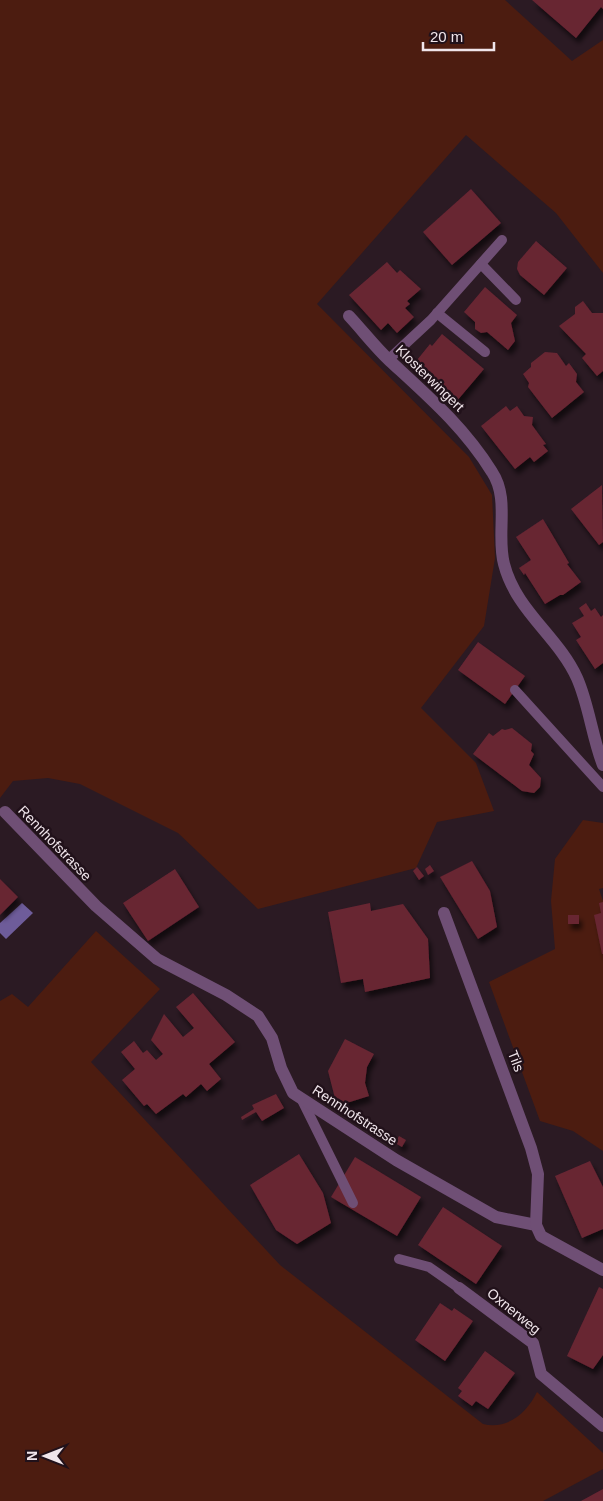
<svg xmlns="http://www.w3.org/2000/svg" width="603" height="1501" font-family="Arial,sans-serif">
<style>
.green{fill:#4c1c10}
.water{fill:#6e5c9a}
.building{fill:#682533;filter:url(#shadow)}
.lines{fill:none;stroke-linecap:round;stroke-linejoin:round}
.lane{stroke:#6f4f75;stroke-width:10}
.street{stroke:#6f4f75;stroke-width:12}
.labels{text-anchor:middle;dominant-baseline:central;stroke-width:5;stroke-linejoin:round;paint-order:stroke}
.street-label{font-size:14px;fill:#f0e5eb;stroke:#21111a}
</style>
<defs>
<filter id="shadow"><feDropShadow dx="3" dy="5.5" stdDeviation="2.5" flood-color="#0009"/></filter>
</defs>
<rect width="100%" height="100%" fill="#2b1a23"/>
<!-- green -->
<g class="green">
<polygon points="0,0 505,0 572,61 603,40 603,273 556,213 466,135 317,304 469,457 492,495 495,558 484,626 421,708 476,763 494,811 437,822 416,868 258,909 178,833 80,784 48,778 13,781 0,798"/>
<polygon points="583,820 603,823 603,888 599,889 603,901 603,1151 573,1131 540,1121 489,982 555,949 551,901 555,859"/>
<path d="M 96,931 L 160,989 L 91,1062 L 280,1265 L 483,1424 C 507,1430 527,1413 537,1392 L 603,1453 L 603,1469 L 543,1501 L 0,1501 L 0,1001 L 12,994 L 28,1007 Z"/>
</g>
<!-- water -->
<polygon class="water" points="22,903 33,913 6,939 0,933 0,923"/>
<!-- building -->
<g class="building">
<polygon points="532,0 603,0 603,9 601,7 576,38"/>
<polygon points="471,189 501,223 452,265 423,232"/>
<polygon points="536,241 567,268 544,295 520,275 517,269 518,262"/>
<polygon points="387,262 397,273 400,270 421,289 407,301 410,304 405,308 414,317 397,333 388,323 381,330 349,295"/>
<polygon points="485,287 517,315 511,323 515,341 508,350 487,332 481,333 475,329 475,322 464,312"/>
<polygon points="583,301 592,313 603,313 603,371 597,376 582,358 586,354 559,326 575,314 575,307"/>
<polygon points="442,334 484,369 456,402 444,392 441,392 413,365 430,344 432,346"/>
<polygon points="545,352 557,353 566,366 569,363 577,374 576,382 584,392 552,418 528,387 529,383 523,374 531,367 531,363"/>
<polygon points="506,406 510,411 517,406 524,416 533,417 532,425 546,444 543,445 548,451 534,462 530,457 515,469 481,426"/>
<polygon points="602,485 603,542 599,545 571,509"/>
<polygon points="543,519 569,563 567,564 581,582 563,595 560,595 545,604 525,573 524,575 519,568 531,560 516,537"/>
<polygon points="586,603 591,611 595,608 601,617 603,615 603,663 595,669 576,640 581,637 572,623 584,616 579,608"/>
<polygon points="478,642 525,676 505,704 458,670"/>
<polygon points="512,728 532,744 531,751 534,754 529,765 541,778 540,787 534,793 522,791 473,754 489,733 493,736 502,729 505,730"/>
<polygon points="472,861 490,891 497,927 478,939 440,877"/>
<polygon points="430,865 434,871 428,875 425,869"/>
<polygon points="417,867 424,876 419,880 413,871"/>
<polygon points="175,869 199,907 148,941 123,903"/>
<polygon points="0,879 18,897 0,915"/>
<polygon points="603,902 603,954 602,954 594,915 601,913 599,903"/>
<polygon points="370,903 371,911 403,904 428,939 430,978 365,992 363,979 341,983 328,912"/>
<rect x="568" y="915" width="11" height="9"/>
<polygon points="193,993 235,1042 209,1064 221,1079 207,1091 201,1084 186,1097 183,1094 156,1114 147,1104 144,1106 122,1080 135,1069 121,1052 134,1041 143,1053 147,1050 156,1060 163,1054 151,1040 164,1014 183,1037 194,1028 176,1007"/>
<polygon points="345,1039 374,1054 367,1067 365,1083 369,1096 337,1106 328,1071"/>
<polygon points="276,1094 284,1108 262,1121 256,1112 242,1120 241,1117 254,1109 252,1105"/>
<polygon points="399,1136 406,1140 402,1147 395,1143"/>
<polygon points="299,1154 323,1193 331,1223 297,1244 276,1230 250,1185"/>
<polygon points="355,1157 421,1197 397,1236 331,1197"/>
<polygon points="590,1161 603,1187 603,1229 582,1238 555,1176"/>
<polygon points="443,1207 502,1246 476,1284 418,1245"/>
<polygon points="599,1287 603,1289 603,1355 593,1369 567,1356"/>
<polygon points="440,1303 452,1311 454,1308 473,1321 445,1361 415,1340"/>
<polygon points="485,1351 515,1373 488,1409 476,1401 472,1406 458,1396 462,1391 458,1388"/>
<polygon points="603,1489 603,1501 581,1501"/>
</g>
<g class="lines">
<!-- lane -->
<g class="lane">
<polyline points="481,264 516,300"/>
<polyline points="437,313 485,352"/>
<polyline points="389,359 431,320 502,240"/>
<polyline points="515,690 603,787"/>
<polyline points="301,1098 353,1203"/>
<polyline points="399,1259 429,1267 459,1288"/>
</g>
<!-- street -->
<g class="street">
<path d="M 349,316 C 363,331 375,347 390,361 C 428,396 464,427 492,472 C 510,499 496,534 504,564 C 516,611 558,636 577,678 C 589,705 592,737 603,765"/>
<polyline points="5,812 96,906 157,959 226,995 258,1016 272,1038 281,1068 293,1093 396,1160 496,1217 536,1225 541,1236 603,1270"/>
<polyline points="444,913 531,1148 538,1174 536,1225"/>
<polyline points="459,1288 533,1343 541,1374 603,1426"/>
</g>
</g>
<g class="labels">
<!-- street labels -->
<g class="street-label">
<text transform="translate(430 378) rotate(44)">Klosterwingert</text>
<text transform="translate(55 843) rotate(46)">Rennhofstrasse</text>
<text transform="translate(516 1061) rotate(69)">Tils</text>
<text transform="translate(355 1115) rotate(33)">Rennhofstrasse</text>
<text transform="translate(514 1311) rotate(39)">Oxnerweg</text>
</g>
</g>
<!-- north arrow -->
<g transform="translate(45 1456) rotate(270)" stroke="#21111a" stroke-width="4" paint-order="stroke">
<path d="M0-4L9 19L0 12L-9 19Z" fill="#f0e5eb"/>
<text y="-8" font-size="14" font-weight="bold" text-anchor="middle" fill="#f0e5eb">N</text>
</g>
<!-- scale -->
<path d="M423 42v8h71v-8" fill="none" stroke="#f0e5eb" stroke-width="2.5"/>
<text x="430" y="42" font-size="15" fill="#f0e5eb" stroke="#21111a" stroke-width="4" paint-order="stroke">20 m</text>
</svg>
